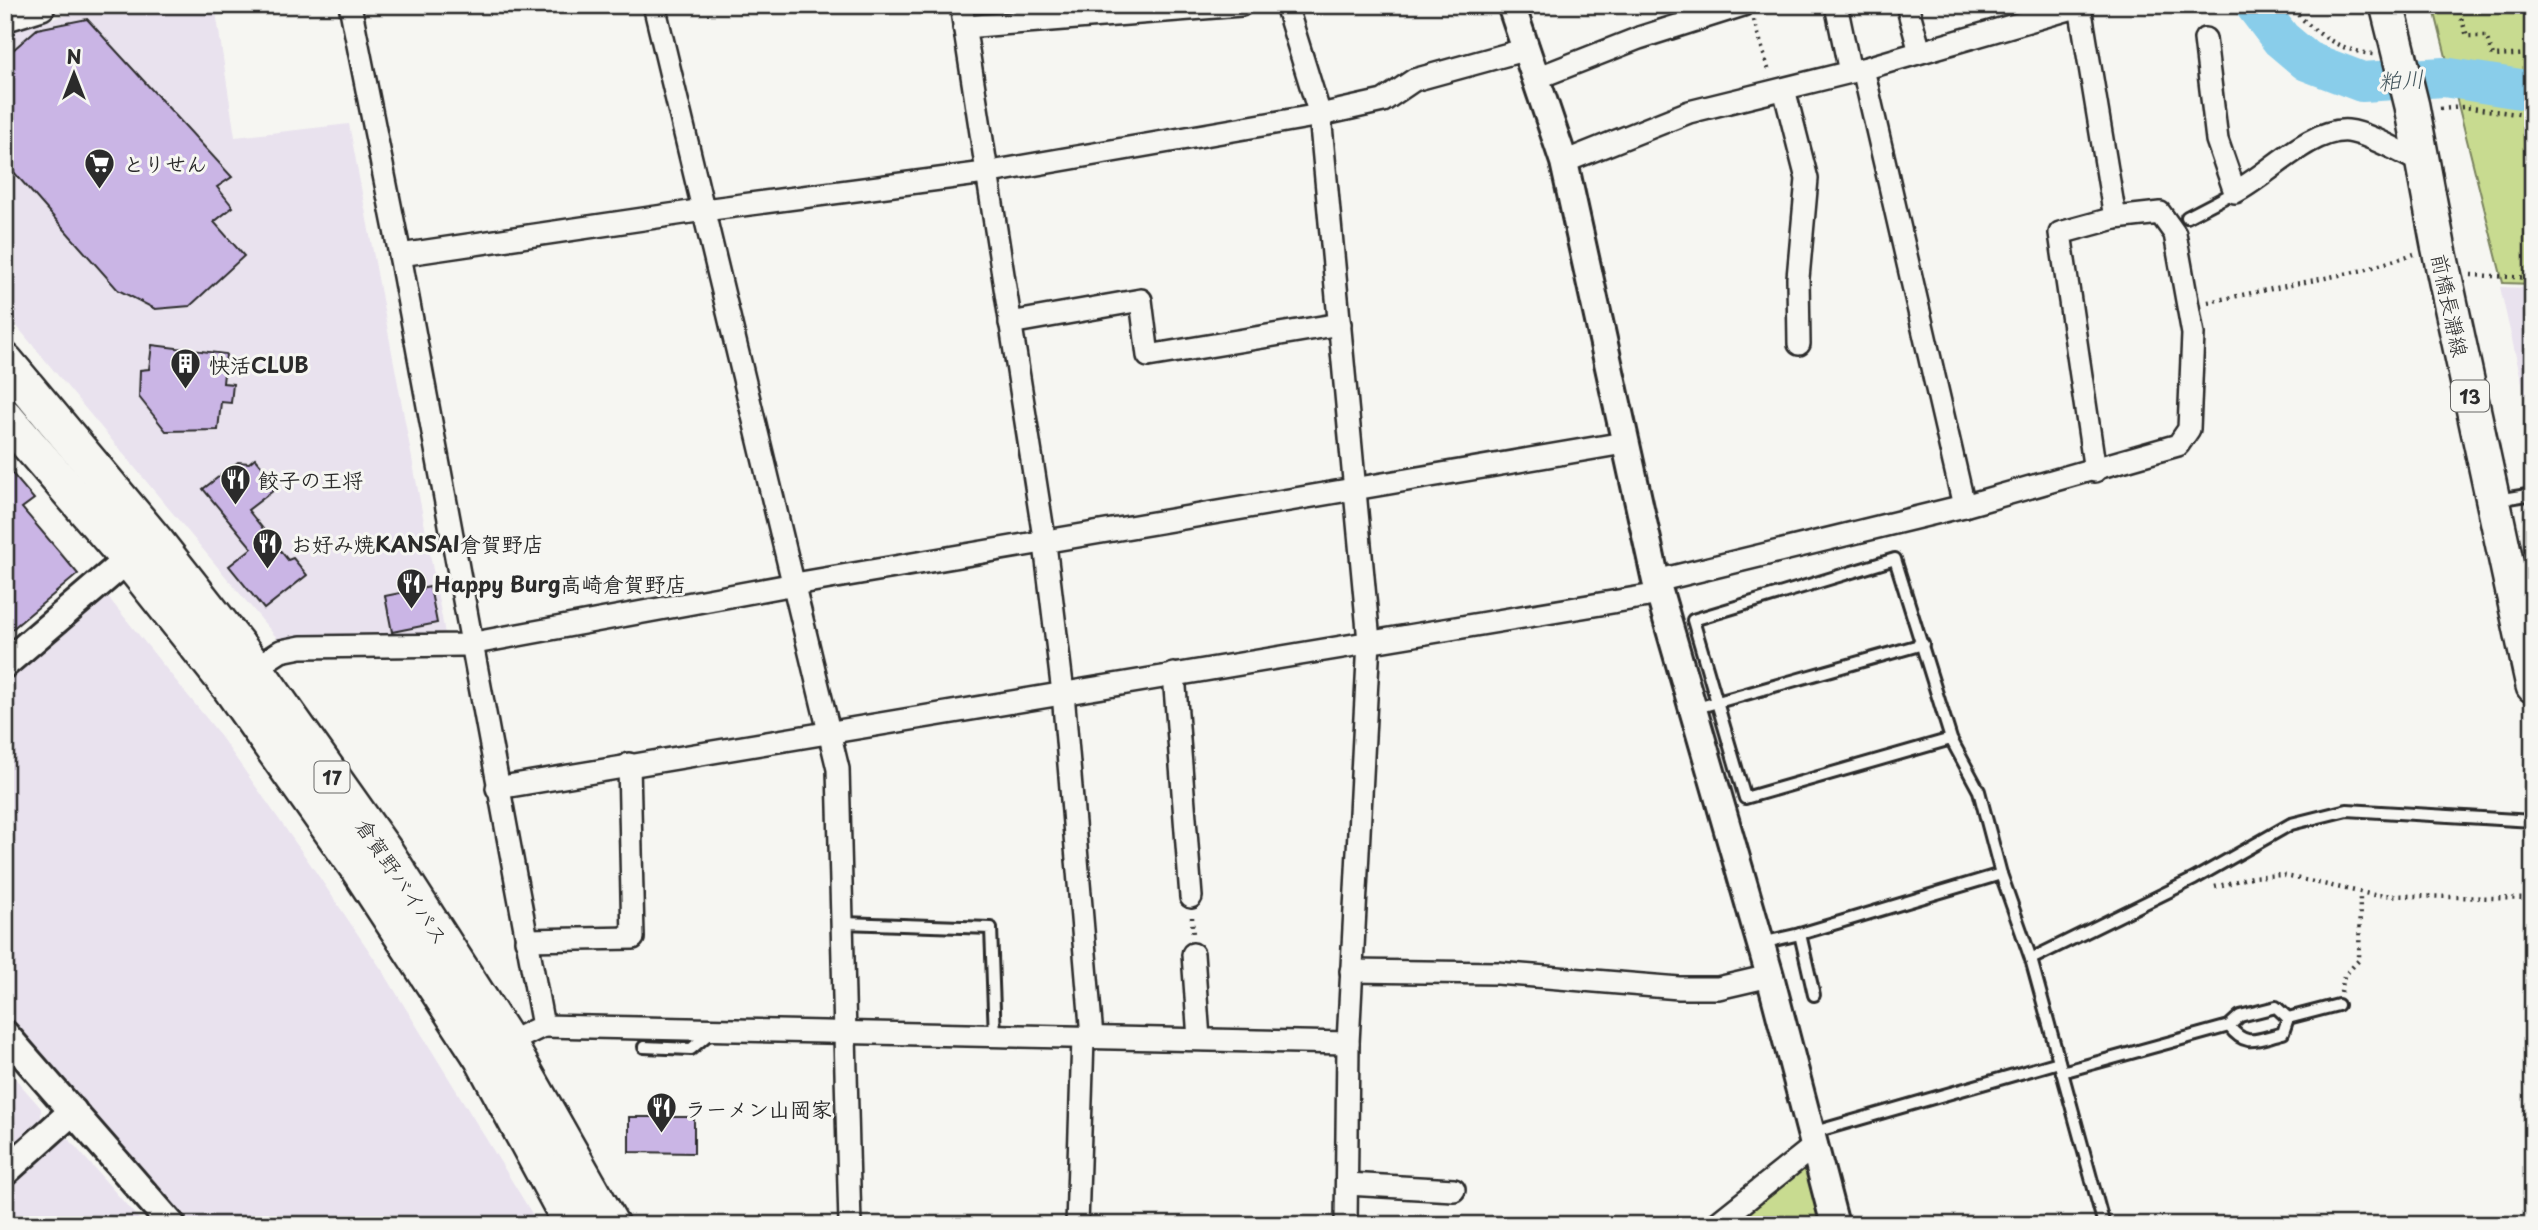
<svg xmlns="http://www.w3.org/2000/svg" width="2538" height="1230" font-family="'Playpen Sans','Klee One',sans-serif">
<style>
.built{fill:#e9e2ee}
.green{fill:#c8db90;stroke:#7a835e;stroke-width:2}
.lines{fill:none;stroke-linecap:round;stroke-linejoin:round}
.river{stroke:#89cdea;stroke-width:40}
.building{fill:#cab5e5;stroke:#2b2b2b;stroke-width:2}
.service-casing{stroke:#2b2b2b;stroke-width:16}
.minor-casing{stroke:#2b2b2b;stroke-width:26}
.tertiary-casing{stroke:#2b2b2b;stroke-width:32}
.secondary-casing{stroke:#2b2b2b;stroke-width:35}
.primary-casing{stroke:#2b2b2b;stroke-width:38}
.trunk-casing{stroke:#2b2b2b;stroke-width:40}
.path{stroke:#2b2b2b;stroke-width:4.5;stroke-dasharray:2 5;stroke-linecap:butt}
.service{stroke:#f6f6f2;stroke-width:10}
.minor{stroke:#f6f6f2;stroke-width:21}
.tertiary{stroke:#f6f6f2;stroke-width:26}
.secondary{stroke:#f6f6f2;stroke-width:30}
.primary{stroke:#f6f6f2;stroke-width:33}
.trunk{stroke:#f6f6f2;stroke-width:35}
.labels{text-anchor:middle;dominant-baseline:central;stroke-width:6;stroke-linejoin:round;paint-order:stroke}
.shield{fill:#f6f6f2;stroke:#686867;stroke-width:2}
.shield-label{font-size:19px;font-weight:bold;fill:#2b2b2b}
.poi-label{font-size:21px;font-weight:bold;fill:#2b2b2b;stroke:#f6f6f2;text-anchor:start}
.street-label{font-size:21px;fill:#2b2b2b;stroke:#f6f6f2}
.water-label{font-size:23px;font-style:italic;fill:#42545b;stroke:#f6f6f2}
</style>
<rect width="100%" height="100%" fill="#f6f6f2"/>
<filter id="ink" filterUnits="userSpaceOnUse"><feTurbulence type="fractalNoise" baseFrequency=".0143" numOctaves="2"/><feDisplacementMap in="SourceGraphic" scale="14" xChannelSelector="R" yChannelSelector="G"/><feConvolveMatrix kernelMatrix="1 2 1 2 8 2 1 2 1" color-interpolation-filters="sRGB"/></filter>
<g filter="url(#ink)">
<!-- built -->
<g class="built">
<polygon points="102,5 215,5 235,137 349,124 446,639 281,643 5,312 5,32"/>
<polygon points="2500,287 2533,288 2533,432"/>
<polygon points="108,597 216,730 309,862 384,973 539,1225 193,1225 5,1013 5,684"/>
<polygon points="5,1067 41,1108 41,1125 5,1155"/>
<polygon points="67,1137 144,1225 5,1225 5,1192"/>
</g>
<!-- green -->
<g class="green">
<polygon points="2433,5 2533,5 2533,284 2503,283"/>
<polygon points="1805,1166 1823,1225 1726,1225"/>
</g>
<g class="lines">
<!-- river -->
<polyline class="river" points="2255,5 2281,39 2307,61 2362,82 2444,77 2533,91"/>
</g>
<!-- building -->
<g class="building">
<polygon points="87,19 232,177 217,187 233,207 214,222 244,256 190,306 155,309 118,290 5,162 5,57 37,29"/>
<polygon points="152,345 226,354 223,383 233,384 231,403 221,402 218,430 166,431 139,397 140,370 149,369"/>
<polygon points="255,458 266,471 262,475 274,490 248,510 288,560 293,558 307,575 264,609 229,566 252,548 203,489 238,462 249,463"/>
<polygon points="5,465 34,499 22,508 78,574 5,635"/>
<polygon points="430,587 437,623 392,632 385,596"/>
<polygon points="629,1117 694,1117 694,1153 629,1152"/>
</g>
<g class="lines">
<defs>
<g id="service">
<polyline points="2187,217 2235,192"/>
<polyline points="2497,500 2533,494"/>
<polyline points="1693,709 1923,644"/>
<polyline points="1951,739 1745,798 1693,620 1895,559 1951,739 1979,791 2001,874 2031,959 2104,1225"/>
<polyline points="843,923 991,928 995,1037"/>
<polyline points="1761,943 1800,934"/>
<polyline points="2031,959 2194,879 2291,824 2347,810 2533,821"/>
<polyline points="1814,995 1800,934 2001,874"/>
<polyline points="2288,1018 2338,1005"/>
<polyline points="644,1047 691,1049 711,1032"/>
<path d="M 2062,1072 L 2229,1026 L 2240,1016 L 2276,1007 L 2288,1018 L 2283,1033 C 2258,1039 2246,1049 2229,1026"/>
<polyline points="1811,1133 2059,1062"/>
</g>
<g id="minor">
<polyline points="350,5 400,255 543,1026 508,1043"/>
<polyline points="654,5 838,769 850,1225"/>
<polyline points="961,5 1045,544 1063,693 1092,1037"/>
<polyline points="1286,5 1320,115 1369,641 1348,1043 1346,1225"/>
<polyline points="1836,5 1850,72"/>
<polyline points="1907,5 1920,52"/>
<polyline points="964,27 1241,5"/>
<path d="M 2205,39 L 2217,140 L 2235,192 C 2267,176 2310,128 2348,131 C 2368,133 2404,154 2423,163"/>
<polyline points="1863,69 1964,506"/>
<polyline points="1537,78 1639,38 1743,5"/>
<polyline points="1784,89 1807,179 1798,278 1799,344"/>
<polyline points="1564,162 1689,112 1863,69 2080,6 2115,218 2160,213 2175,234 2193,334 2189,429 2178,445 1964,506 1656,581"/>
<polyline points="400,255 704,210 985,173 1320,115 1383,101 1414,80 1527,49"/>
<polyline points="1010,323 1141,300 1148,356 1340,324"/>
<polyline points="2095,471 2060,233 2115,218"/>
<polyline points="255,668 281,651 301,647 464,645 795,584 1624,443"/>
<polyline points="1174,674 1191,897"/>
<polyline points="497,788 1660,594"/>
<polyline points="526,940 633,938 629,764"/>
<polyline points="1193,954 1199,1039"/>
<polyline points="1351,971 1497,973 1679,988 1718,988 1770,976"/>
<polyline points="543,1026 1348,1043"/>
<polyline points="1347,1184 1454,1190"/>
<polyline points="1077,1225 1083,1038"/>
<polyline points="1715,1225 1813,1147"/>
</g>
<g id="tertiary">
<polyline points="1511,5 1564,162 1656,581 1770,976 1835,1225"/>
<polyline points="5,664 128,559"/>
<polyline points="5,1034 172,1225"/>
<polyline points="5,1172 73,1111"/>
</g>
<polyline id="secondary" points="5,16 40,5"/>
<polyline id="primary" points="2387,5 2412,106 2438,245 2533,686"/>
<g id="trunk">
<polyline points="5,361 157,543 255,668 386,853 508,1043 611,1225"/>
<polyline points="5,417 128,559 229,686 359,870 482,1058 572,1225"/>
</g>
</defs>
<!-- service casing -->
<use href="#service" class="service-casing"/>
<!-- minor casing -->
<use href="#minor" class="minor-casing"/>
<!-- tertiary casing -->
<use href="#tertiary" class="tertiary-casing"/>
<!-- secondary casing -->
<use href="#secondary" class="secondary-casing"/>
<!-- primary casing -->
<use href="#primary" class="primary-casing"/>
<!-- trunk casing -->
<use href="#trunk" class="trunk-casing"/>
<!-- path -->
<g class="path">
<path d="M 2288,5 C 2315,32 2335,50 2373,54"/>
<polyline points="2457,5 2467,36 2486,36 2493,56 2533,54"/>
<polyline points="1754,20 1769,72"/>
<polyline points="2440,109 2464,107 2533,116"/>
<polyline points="2471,275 2533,278"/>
<polyline points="2208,302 2364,270 2414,254"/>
<polyline points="2215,887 2251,877 2281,875 2374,895 2533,899"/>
<polyline points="1192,917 1193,936"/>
<polyline points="2341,992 2344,976 2359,960 2360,894"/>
</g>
<!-- service -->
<use href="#service" class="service"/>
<!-- minor -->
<use href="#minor" class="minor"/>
<!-- tertiary -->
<use href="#tertiary" class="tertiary"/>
<!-- secondary -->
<use href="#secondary" class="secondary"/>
<!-- primary -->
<use href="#primary" class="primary"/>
<!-- trunk -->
<use href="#trunk" class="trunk"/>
</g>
</g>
<!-- icons -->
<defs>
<symbol id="supermarket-pin" viewBox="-11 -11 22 30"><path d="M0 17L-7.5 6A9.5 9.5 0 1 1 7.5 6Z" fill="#2b2b2b" stroke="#f6f6f2"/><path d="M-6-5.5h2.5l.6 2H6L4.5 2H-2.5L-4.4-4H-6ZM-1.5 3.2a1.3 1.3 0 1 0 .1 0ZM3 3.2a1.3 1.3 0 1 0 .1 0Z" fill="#fff"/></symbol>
<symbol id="building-pin" viewBox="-11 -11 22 30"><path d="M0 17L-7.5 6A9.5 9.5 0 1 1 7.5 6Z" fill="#2b2b2b" stroke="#f6f6f2"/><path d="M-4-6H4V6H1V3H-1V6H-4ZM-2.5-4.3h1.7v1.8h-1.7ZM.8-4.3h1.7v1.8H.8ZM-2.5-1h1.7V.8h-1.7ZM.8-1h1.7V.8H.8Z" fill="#fff"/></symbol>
<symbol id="restaurant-pin" viewBox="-11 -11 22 30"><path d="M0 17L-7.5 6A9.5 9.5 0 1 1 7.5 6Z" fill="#2b2b2b" stroke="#f6f6f2"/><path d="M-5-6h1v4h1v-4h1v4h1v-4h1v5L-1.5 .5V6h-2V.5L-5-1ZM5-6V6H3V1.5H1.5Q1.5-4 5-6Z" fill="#fff"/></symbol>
</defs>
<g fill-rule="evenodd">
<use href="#supermarket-pin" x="82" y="146" width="35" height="47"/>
<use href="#building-pin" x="168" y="346" width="35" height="47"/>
<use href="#restaurant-pin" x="218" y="462" width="35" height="47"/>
<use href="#restaurant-pin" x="250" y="526" width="35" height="47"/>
<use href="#restaurant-pin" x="394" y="566" width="35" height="47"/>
<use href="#restaurant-pin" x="644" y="1090" width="35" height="47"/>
</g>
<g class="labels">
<!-- shield labels -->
<g class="shield">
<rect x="2451" y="380.5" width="38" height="31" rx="5"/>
<rect x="314.5" y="761.5" width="35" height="31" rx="5"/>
</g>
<g class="shield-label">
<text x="2470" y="396">13</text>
<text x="332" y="777">17</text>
</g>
<!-- poi labels -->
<g class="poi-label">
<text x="123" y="163">とりせん</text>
<text x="209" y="364">快活CLUB</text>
<text x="258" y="479">餃子の王将</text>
<text x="291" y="543">お好み焼KANSAI倉賀野店</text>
<text x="434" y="583">Happy Burg高崎倉賀野店</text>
<text x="685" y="1108">ラーメン山岡家</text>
</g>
<!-- street labels -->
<g class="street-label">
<text transform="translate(2451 305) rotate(78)">前橋長瀞線</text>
<text transform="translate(403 881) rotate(56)">倉賀野バイパス</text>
</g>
<!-- water labels -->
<g class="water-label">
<text transform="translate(2401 79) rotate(-4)">粕川</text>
</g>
</g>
<!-- margin -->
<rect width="2538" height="1230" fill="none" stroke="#f6f6f2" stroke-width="28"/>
<rect x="14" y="14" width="2510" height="1202" fill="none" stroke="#2b2b2b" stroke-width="2.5" filter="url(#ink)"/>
<!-- north arrow -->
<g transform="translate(74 74)" stroke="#f6f6f2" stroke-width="5" paint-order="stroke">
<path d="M0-5L12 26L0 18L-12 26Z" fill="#2b2b2b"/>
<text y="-10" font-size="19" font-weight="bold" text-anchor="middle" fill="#2b2b2b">N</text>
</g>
</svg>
